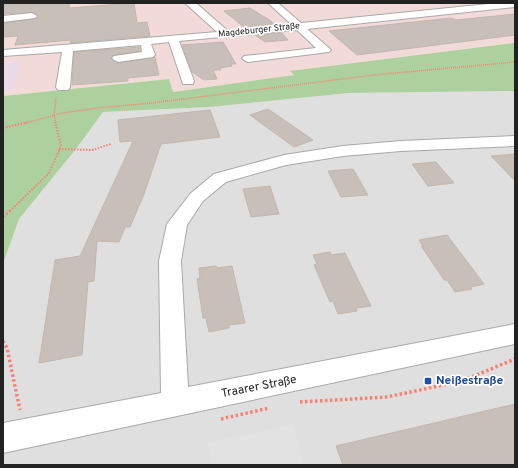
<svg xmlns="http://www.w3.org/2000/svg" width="518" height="468" font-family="Overpass,sans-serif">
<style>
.residential{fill:#e0dfdf}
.commercial{fill:#f2dad9}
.industrial{fill:#ebdbe8}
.forest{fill:#add19e}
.parking{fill:#e2e2e2}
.building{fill:#c7bfb8;stroke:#c4b6ab}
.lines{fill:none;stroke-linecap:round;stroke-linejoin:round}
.minor-casing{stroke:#a9a9a9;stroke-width:2}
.path-far3{stroke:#fa8072;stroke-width:1.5;stroke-dasharray:1 1;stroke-linecap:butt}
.path-far2{stroke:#fa8072;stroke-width:2;stroke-dasharray:1.5 1.5;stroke-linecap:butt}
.path-far1{stroke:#fa8072;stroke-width:2.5;stroke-dasharray:2 2;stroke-linecap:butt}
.path{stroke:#fa8072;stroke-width:3.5;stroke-dasharray:2.5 2.5;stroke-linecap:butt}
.minor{fill:#fff;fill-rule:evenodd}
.transit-dot{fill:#1a4fb4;stroke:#fff;stroke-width:1.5}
.labels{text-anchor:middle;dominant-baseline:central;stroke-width:3.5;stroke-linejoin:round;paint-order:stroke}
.far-street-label{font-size:9px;fill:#222;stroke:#fff}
.near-transit-label{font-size:12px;font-weight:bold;fill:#164399;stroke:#fff;text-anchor:start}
.near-street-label{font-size:12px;fill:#222;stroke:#fff}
</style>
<rect width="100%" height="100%" fill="#f2efe9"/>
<!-- residential -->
<polygon class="residential" points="515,91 515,465 3,465 3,264 19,219 76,149 103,112 210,107 349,93"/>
<!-- commercial -->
<polygon class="commercial" points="3,3 515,3 515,44 291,72 294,75 173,92 169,79 3,96"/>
<!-- industrial -->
<polygon class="industrial" points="21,60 13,90 3,91 3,62"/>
<!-- forest -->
<polygon class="forest" points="515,43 515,91 349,93 210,107 103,112 76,149 19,219 3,264 3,96 169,79 173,92 294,75 290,71"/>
<!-- parking -->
<polygon class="parking" points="293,425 304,465 211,465 208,443"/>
<!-- building -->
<g class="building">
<polygon points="3,3 70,3 69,8 134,3 137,23 147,22 150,36 70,43 71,40 15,45 18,36 3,37 3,23 35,19 38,16 32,12 3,14"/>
<polygon points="250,8 271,21 274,24 245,28 224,11"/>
<polygon points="515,14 515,35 357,55 329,31 451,18 456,20"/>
<polygon points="282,33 288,40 265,42 255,35"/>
<polygon points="223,42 236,64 231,64 232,66 220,68 221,70 213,70 217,79 204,80 192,72 182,45"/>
<polygon points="140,47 140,51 114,55 110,58 118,63 155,57 159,75 128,78 128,81 72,85 74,52"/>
<polygon points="268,109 313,140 294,147 250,115"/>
<polygon points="210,110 220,137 161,144 144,194 130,227 125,227 119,242 97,241 94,281 88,282 82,355 39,363 55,260 80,256 133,141 120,142 118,120"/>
<polygon points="515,154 515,181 491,156"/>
<polygon points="436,162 454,183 428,186 412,164"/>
<polygon points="353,169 368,195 341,197 328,171"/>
<polygon points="270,186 279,214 251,217 243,189"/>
<polygon points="447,235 484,284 471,287 472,289 455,292 447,280 444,280 421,246 423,246 419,240"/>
<polygon points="330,252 331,255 345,253 371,306 356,308 357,311 338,314 333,301 330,302 314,265 317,264 313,255"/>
<polygon points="216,266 217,268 232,266 245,323 229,325 229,328 209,332 206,318 203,318 197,279 200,278 199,268"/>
<polygon points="515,404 515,465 343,465 336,446"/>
</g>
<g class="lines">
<defs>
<g id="minor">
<polygon points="185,3 196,3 228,31 291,24 268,3 278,3 301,23 498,3 515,3 515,7 307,29 329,48 331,50 329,52 248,62 244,60 242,58 244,56 316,48 297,30 179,41 194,81 193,84 183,84 169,42 151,44 155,55 153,57 118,62 114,60 112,58 114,56 142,52 141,45 73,51 70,87 68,90 58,90 56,87 62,52 3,56 3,50 217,32"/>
<polygon points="32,13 37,16 35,18 3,22 3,16"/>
<polygon points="515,136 515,146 401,151 343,156 286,165 226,182 203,201 187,225 181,261 188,387 515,324 515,344 3,453 3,423 161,393 159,261 167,224 191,193 214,174 284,155 343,146 401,141"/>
</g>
</defs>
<!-- minor casing -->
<use href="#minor" class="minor-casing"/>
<!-- path-far3 -->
<g class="path-far3">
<polyline points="25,123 63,113 98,108 151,103 374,75 515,62"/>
<polyline points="56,123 54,116 56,97"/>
</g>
<!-- path-far2 -->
<g class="path-far2">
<polyline points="3,128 29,122"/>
<polyline points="59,149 92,150 111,144"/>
<polyline points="10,211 49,173 61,146 55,122"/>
</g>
<!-- path-far1 -->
<polyline class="path-far1" points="3,217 11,210"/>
<!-- path -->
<g class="path">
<polyline points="3,341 7,348 20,410"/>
<polyline points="300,402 387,397 462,381 515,359"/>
<polyline points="221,419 269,408"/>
</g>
<!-- minor -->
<use href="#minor" class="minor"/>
</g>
<!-- markers -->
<rect class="transit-dot" x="424" y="377" width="8" height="8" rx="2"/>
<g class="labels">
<!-- far-street labels -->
<g class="far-street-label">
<text transform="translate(259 30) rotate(-6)">Magdeburger Straße</text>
</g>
<!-- near-transit labels -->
<g class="near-transit-label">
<text x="436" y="381">Neißestraße</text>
</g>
<!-- near-street labels -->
<g class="near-street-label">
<text transform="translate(259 387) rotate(-11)">Traarer Straße</text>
</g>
</g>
<!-- border -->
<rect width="518" height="468" fill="none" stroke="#222222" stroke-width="8"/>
</svg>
